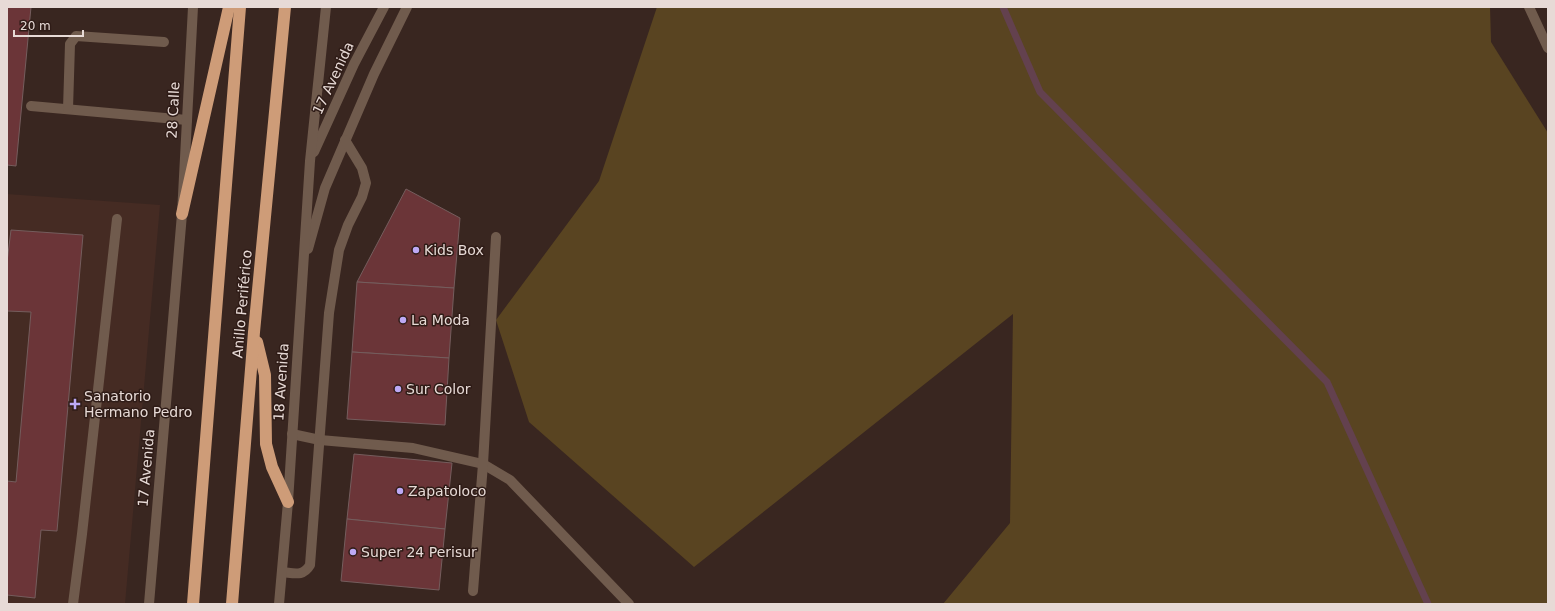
<svg xmlns="http://www.w3.org/2000/svg" width="1555" height="611" font-family="'DejaVu Sans',sans-serif">
<style>
.built{fill:#452b23}
.green{fill:#594421}
.lines{fill:none;stroke-linecap:round;stroke-linejoin:round}
.stream{stroke:#63414e;stroke-width:7}
.building{fill:#6b3538;stroke:#755d5d}
.minor{stroke:#705b4d;stroke-width:10}
.highway{stroke:#ce9c78;stroke-width:12}
.poi-dot{fill:#bda9f5;stroke:#2f1c17;stroke-width:1.5}
.labels{text-anchor:middle;dominant-baseline:central;stroke-width:3;stroke-linejoin:round;paint-order:stroke}
.street-label{font-size:14px;fill:#e7dad6;stroke:#2f1c17}
.poi-label{font-size:14px;fill:#e7dad6;stroke:#2f1c17;text-anchor:start}
</style>
<rect width="100%" height="100%" fill="#392620"/>
<!-- built -->
<polygon class="built" points="7,194 160,205 125,604 7,604"/>
<!-- green -->
<polygon class="green" points="657,7 1490,7 1491,42 1548,133 1548,604 943,604 1010,523 1013,314 694,567 529,422 496,320 599,181"/>
<g class="lines">
<!-- stream -->
<polyline class="stream" points="1003,7 1040,92 1327,382 1428,604"/>
</g>
<!-- building -->
<g class="building">
<polygon points="7,7 31,7 16,166 7,165"/>
<polygon points="406,189 460,218 454,288 357,282"/>
<polygon points="11,230 83,235 57,531 41,530 35,598 7,595 7,481 16,482 31,312 7,311 7,262"/>
<polygon points="357,282 454,288 449,358 352,352"/>
<polygon points="352,352 449,358 445,425 347,419"/>
<polygon points="354,454 452,463 445,529 347,519"/>
<polygon points="347,519 445,529 439,590 341,581"/>
</g>
<g class="lines">
<!-- minor -->
<g class="minor">
<polyline points="1529,7 1548,48"/>
<polyline points="31,106 187,120"/>
<polyline points="68,109 70,44 76,36 164,42"/>
<polyline points="314,152 354,64 384,7"/>
<polyline points="308,249 325,188 374,74 407,7"/>
<polyline points="292,434 320,440 413,448 483,464 510,480 629,604"/>
<path d="M 282,572 C 294,573 303,577 310,565 L 329,313 L 339,250 L 348,225 L 362,197 L 366,183 L 362,168 L 345,140"/>
<polyline points="473,591 483,464 496,237"/>
<polyline points="73,604 82,534 117,219"/>
<polyline points="149,604 182,214 193,7"/>
<polyline points="279,604 288,502 310,161 326,7"/>
</g>
<!-- highway -->
<g class="highway">
<polyline points="182,214 229,7"/>
<polyline points="257,342 265,375 266,444 272,467 288,502"/>
<polyline points="193,604 240,7"/>
<polyline points="232,604 254,332 285,7"/>
</g>
</g>
<!-- markers -->
<g class="poi-dot">
<circle cx="416" cy="250" r="4"/>
<circle cx="403" cy="320" r="4"/>
<circle cx="398" cy="389" r="4"/>
<path d="M73 398h4v4h4v4h-4v4h-4v-4h-4v-4h4z"/>
<circle cx="400" cy="491" r="4"/>
<circle cx="353" cy="552" r="4"/>
</g>
<g class="labels">
<!-- street labels -->
<g class="street-label">
<text transform="translate(333 78) rotate(-65)">17 Avenida</text>
<text transform="translate(173 110) rotate(-87)">28 Calle</text>
<text transform="translate(242 304) rotate(-85)">Anillo Periférico</text>
<text transform="translate(281 382) rotate(-86)">18 Avenida</text>
<text transform="translate(146 468) rotate(-85)">17 Avenida</text>
</g>
<!-- poi labels -->
<g class="poi-label">
<text x="424" y="250">Kids Box</text>
<text x="411" y="320">La Moda</text>
<text x="406" y="389">Sur Color</text>
<text x="84" y="396">Sanatorio<tspan x="84" dy="16">Hermano Pedro</tspan></text>
<text x="408" y="491">Zapatoloco</text>
<text x="361" y="552">Super 24 Perisur</text>
</g>
</g>
<!-- border -->
<rect width="1555" height="611" fill="none" stroke="#e7dad6" stroke-width="16"/>
<!-- scale -->
<path d="M14 30v6h69v-6" fill="none" stroke="#e7dad6" stroke-width="2"/>
<text x="20" y="30" font-size="12" fill="#e7dad6" stroke="#2f1c17" stroke-width="3" paint-order="stroke">20 m</text>
</svg>
